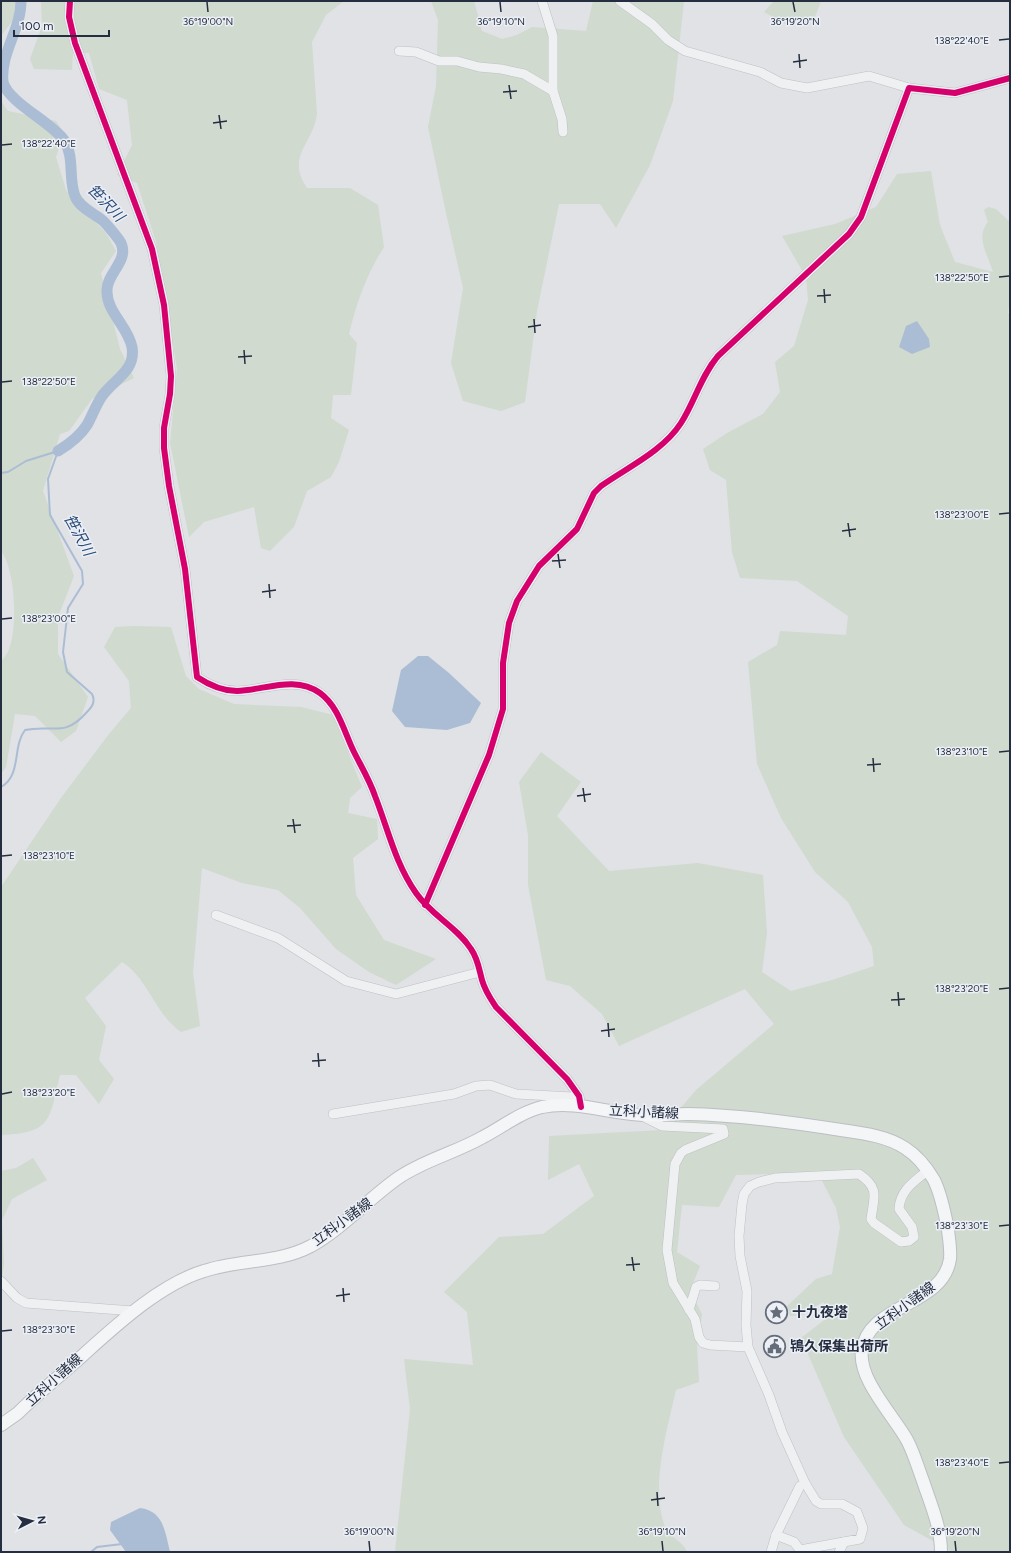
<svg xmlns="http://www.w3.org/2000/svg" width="1011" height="1553" font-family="Figtree,'Noto Sans JP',sans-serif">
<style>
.green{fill:#d0dacf}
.water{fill:#abbdd4}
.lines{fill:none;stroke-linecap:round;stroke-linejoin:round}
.stream{stroke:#abbdd4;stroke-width:2}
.river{stroke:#abbdd4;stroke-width:11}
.minor-casing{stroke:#bec0c3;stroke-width:10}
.major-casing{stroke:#bbbfc3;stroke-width:14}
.minor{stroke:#eff0f2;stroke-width:9}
.major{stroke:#f4f5f6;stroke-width:12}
.cycleway-casing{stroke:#ecf0f6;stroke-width:8}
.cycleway{stroke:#d6006c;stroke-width:6}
.ticks{fill:none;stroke:#252e40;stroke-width:1.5}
.labels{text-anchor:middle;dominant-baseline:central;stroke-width:3;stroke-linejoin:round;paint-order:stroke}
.street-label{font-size:14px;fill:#252e40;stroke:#ecf0f6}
.poi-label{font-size:14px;font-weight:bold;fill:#252e40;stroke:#ecf0f6;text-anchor:start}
.water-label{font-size:15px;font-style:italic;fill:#2b4b78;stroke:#ecf0f6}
.ticks-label{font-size:10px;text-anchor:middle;fill:#252e40;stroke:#ecf0f6;stroke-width:3;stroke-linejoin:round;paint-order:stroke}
</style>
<rect width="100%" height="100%" fill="#e0e2e5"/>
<!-- green -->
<g class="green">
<polygon points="1,1 21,1 13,20 1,36"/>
<path d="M 41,1 L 344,1 L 326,15 L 312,42 L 317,113 C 314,144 285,155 307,188 L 350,188 L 378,205 L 384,247 C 367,273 356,304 349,334 L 357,343 L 351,395 L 333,395 L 331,418 L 349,430 L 339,462 L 331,477 L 307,491 L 294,527 L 270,551 L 261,548 L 254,507 L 204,522 L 189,537 L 170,443 L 177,369 L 156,242 L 137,183 L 117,175 L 132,145 L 127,100 L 99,89 L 89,53 L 73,53 L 72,70 L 34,69 L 30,59 L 42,26 Z"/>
<polygon points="431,1 474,1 482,31 502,39 517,35 532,27 586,31 593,1 684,1 673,101 650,165 616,228 600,204 559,204 537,311 525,402 501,411 463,401 451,363 463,288 446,213 428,127 436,86 438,20"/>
<polygon points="774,1 821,1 813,22 787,25 764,12"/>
<path d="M 1,101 L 8,111 L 56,121 L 64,133 L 56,157 L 66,190 L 106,233 L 116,251 L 101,273 L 120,349 L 134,378 L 92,399 L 69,431 L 60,434 L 43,491 L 74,576 L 58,617 L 58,654 L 88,697 L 76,731 L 61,742 L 35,716 L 15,714 L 6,767 L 1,774 L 1,662 C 3,659 6,655 8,652 C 18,630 16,570 1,551 Z"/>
<path d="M 931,171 L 940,225 L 955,262 L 993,272 C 988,255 975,237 988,222 L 984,210 L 988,207 L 996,209 L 1010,222 L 1010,297 L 1008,313 L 1010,314 L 1010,1552 L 953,1552 L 904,1525 L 844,1437 L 801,1338 L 832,1314 L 823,1302 L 802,1315 L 790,1316 L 787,1306 L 816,1279 L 832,1274 L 840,1227 L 836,1208 L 818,1173 L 736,1175 L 719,1207 L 682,1205 L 677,1252 L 700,1266 L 690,1291 L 702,1314 L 697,1346 L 699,1382 L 676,1390 C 667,1430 650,1487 665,1527 C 669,1537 684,1542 687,1552 L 395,1552 L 410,1409 L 404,1359 L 473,1365 L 467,1312 L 444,1292 L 499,1237 L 543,1234 L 594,1196 L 579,1164 L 548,1180 L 549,1136 L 662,1130 L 696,1090 L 774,1024 L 745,989 L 619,1046 L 602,1014 L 570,986 L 546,980 L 528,885 L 528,835 L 519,782 L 541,752 L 581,782 L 557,816 L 609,871 L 698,863 L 763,875 L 767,933 L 762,972 L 791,991 L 832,980 L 874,966 L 872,947 L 848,902 L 815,872 L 781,818 L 757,764 L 748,662 L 777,645 L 780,631 L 846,635 L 848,616 L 797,581 L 740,578 L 732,552 L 726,480 L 710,470 L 703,449 L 727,433 L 763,414 L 780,392 L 775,362 L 794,346 L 808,300 L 806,277 L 782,236 L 835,224 L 876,207 L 897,174 Z"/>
<path d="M 134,626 L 171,627 L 186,676 L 199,689 L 234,704 L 301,707 L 333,715 L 362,787 L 350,798 L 348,813 L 377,819 L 378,839 L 353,858 L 356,895 L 384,940 L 436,959 L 396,985 L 369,972 L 336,949 L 300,908 L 278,890 L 242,883 L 202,868 L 193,973 L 200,1026 L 181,1032 C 155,1014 148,978 122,962 L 85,998 L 106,1026 L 99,1060 L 114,1079 L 99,1104 L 76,1075 L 60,1075 C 49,1119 53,1133 1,1135 L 1,887 L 61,798 L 109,734 L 131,708 L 129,681 L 104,647 L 115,627 Z"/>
<polygon points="33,1158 47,1180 12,1199 2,1220 4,1264 1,1284 1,1171 16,1168"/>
</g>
<!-- water -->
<g class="water">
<polygon points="917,321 929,339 930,347 912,354 899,347 906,326"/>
<polygon points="418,656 428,656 449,673 481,703 470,723 447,730 405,727 392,711 401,670"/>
<path d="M 140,1508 C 164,1511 165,1532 170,1552 L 126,1552 L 110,1530 L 111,1522 Z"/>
</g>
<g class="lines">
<!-- stream -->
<g class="stream">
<polyline points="1,473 8,472 26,461 58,451"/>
<path d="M 1,787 C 22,775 12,747 25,730 C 52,724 64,738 86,713 C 92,707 96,702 92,694 L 67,672 L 63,652 L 68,608 L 83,584 L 82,571 L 50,515 L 48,479 L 58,451"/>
<polyline points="91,1552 97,1547 122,1544"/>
</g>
<!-- river -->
<path class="river" d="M 21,1 C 21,30 0,53 3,82 C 8,102 51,122 64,140 C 75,157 68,179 75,196 C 79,207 93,213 102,220 C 105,222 119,239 121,243 C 129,261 107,273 107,290 C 106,312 128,326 132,347 C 136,371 114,379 102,396 C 96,405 92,416 87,425 C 80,436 68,445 58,451"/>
<defs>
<g id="minor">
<path d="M 70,1 L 69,17 L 75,43 L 152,249 L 164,305 L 171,376 L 170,394 L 164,428 L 164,448 L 169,486 L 185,569 L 197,677 C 209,685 223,691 237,691 C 265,690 295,675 320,693 C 339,707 344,732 354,752 C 361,766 370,781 375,796 C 388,829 395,863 416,893 C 431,915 457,927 471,949 C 478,959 479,969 482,980 C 485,991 490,998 496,1007 L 567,1079 L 579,1096 L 581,1107"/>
<polyline points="542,1 553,36 553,91 562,119 563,132"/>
<polyline points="620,1 652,24 668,40 685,51 760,72 781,83 807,88 869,76 909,88"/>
<polyline points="399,51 416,52 439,61 457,61 479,67 501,69 524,74 553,91"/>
<path d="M 425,905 L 489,755 L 503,709 L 503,663 L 509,623 L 517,601 L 539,566 L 577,529 L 594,493 L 601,486 C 628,467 663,451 681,423 C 695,401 701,376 718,356 L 849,234 L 861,217 L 909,88 L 955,93 L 1010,78"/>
<polyline points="216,915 278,938 346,981 396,994 480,972"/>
<polyline points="333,1114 454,1094 476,1086 490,1085 516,1094 573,1097 579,1104"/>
<polyline points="642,1116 662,1126 723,1129 724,1134 685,1150 681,1153 675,1164 667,1250 673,1283 695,1319 699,1337 703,1343 710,1345 748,1347"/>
<polyline points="1,1281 17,1298 26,1303 134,1311"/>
<polyline points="689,1310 696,1287 700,1285 715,1286"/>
<polyline points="776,1535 794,1542 800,1550 860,1539 863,1528 857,1512 842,1504 821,1504 816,1501 805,1483"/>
<path d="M 771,1552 L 776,1535 L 800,1486 L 805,1483 L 782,1432 L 769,1395 L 748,1347 L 746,1325 L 747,1291 L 740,1256 L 739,1236 L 742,1204 L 744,1194 L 750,1186 L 759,1182 L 775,1178 L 859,1174 C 880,1188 874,1197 871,1219 L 874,1223 L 901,1242 L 909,1241 L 914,1237 L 912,1227 L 899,1209 C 900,1190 914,1182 927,1171"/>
<polyline points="839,1552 844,1542"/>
</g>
<path id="major" d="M 1,1425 L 18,1413 C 36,1395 55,1380 73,1364 C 109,1332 157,1285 204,1271 C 239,1259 277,1264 311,1246 C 343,1228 368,1199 398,1178 C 424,1160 455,1153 483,1137 C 502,1127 521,1112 542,1107 C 576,1100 610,1114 644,1115 C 659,1116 673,1114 688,1114 C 739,1115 791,1122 841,1130 C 862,1133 887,1136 905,1148 C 916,1155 927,1168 934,1180 C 941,1194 945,1214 948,1230 C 949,1239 951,1250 950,1259 C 943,1307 868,1303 862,1351 C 858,1379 893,1415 907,1440 C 914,1453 918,1468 923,1481 C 931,1505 941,1527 941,1552"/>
</defs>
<!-- minor casing -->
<use href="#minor" class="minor-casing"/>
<!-- major casing -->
<use href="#major" class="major-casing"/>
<!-- minor -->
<use href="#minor" class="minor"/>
<!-- major -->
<use href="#major" class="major"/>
<defs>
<g id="cycleway">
<path d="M 70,1 L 69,17 L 75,43 L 152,249 L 164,305 L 171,376 L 170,394 L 164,428 L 164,448 L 169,486 L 185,569 L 197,677 C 209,685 223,691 237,691 C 265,690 295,675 320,693 C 339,707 344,732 354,752 C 361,766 370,781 375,796 C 388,829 395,863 416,893 C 431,915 457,927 471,949 C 478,959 479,969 482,980 C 485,991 490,998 496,1007 L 567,1079 L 579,1096 L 581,1107"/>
<path d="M 425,905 L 489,755 L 503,709 L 503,663 L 509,623 L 517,601 L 539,566 L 577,529 L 594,493 L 601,486 C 628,467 663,451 681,423 C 695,401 701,376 718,356 L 849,234 L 861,217 L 909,88 L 955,93 L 1010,78"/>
</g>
</defs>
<!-- cycleway casing -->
<use href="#cycleway" class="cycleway-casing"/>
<!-- cycleway -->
<use href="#cycleway" class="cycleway"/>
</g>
<!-- ticks -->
<path class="ticks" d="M 207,2 L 208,12M 500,2 L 501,12M 793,2 L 795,12M 999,40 L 1009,39M 799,54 L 800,68M 793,62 L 807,60M 509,85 L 511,99M 503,92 L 517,91M 219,115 L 221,129M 213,123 L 227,121M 2,145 L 12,144M 999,277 L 1009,276M 824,289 L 825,303M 817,296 L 831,295M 534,319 L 535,333M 528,327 L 541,325M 244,350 L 245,364M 238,357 L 252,356M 2,382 L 12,381M 999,514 L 1009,513M 848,523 L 850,537M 842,531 L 856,529M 558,554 L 560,568M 552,561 L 566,560M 269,584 L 270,598M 262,592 L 276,590M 2,619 L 12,618M 999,752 L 1009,751M 873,758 L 874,772M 867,765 L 881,764M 583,788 L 585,802M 577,796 L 591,794M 293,819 L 295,833M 287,826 L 301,825M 2,856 L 12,855M 999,989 L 1009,988M 898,992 L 899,1006M 891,1000 L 905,999M 608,1023 L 609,1037M 601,1031 L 615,1029M 318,1053 L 319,1067M 312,1061 L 326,1060M 2,1094 L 12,1092M 999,1226 L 1009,1225M 632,1257 L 634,1271M 626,1265 L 640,1264M 343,1288 L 344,1302M 336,1296 L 350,1294M 2,1331 L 12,1330M 999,1463 L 1009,1462M 657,1492 L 658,1506M 651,1500 L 665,1498M 369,1541 L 370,1551M 662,1541 L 663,1551M 955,1541 L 956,1551"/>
<!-- icons -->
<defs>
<symbol id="sight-ring" viewBox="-11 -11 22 22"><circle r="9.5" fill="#ecf0f6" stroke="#666d7a" stroke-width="1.5"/><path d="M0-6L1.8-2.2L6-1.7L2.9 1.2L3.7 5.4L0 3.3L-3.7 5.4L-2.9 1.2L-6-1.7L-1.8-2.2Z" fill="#666d7a"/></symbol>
<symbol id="civic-ring" viewBox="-11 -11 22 22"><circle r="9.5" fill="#ecf0f6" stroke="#666d7a" stroke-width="1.5"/><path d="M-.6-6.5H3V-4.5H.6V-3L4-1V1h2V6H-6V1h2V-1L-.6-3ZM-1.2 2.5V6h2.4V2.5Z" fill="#666d7a"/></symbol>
</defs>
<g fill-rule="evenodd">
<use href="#sight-ring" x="764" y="1300" width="25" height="25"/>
<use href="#civic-ring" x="762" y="1334" width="25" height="25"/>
</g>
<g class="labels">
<!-- street labels -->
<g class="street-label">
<text transform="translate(644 1112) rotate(3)">立科小諸線</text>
<text transform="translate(342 1222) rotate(-36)">立科小諸線</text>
<text transform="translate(905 1306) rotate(-36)">立科小諸線</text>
<text transform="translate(54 1380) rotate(-42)">立科小諸線</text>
</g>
<!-- poi labels -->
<g class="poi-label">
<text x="792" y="1312">十九夜塔</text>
<text x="790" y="1346">鴇久保集出荷所</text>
</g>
<!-- water labels -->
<g class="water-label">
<text transform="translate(106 203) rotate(46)">笹沢川</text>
<text transform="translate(79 535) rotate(61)">笹沢川</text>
</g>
</g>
<g class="ticks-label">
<text x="208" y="25">36°19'00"N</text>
<text x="501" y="25">36°19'10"N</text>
<text x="795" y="25">36°19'20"N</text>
<text x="962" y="44">138°22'40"E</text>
<text x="49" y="147">138°22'40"E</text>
<text x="962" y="281">138°22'50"E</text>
<text x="49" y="385">138°22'50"E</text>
<text x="962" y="518">138°23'00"E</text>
<text x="49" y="622">138°23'00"E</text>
<text x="962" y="755">138°23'10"E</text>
<text x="49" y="859">138°23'10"E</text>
<text x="962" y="992">138°23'20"E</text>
<text x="49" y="1096">138°23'20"E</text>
<text x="962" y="1229">138°23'30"E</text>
<text x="49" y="1333">138°23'30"E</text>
<text x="962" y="1466">138°23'40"E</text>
<text x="369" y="1535">36°19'00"N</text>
<text x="662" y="1535">36°19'10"N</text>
<text x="955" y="1535">36°19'20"N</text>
</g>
<!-- border -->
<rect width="1011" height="1553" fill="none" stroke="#252e40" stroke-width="4"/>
<!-- north arrow -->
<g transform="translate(32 1521) rotate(84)" stroke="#ecf0f6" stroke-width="3" paint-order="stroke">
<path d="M0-3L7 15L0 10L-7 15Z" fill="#252e40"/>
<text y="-6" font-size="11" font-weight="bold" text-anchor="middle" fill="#252e40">N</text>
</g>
<!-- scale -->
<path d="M14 30v6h95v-6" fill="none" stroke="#252e40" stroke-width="2"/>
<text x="20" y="30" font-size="12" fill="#252e40" stroke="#ecf0f6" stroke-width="3" paint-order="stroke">100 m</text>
</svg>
